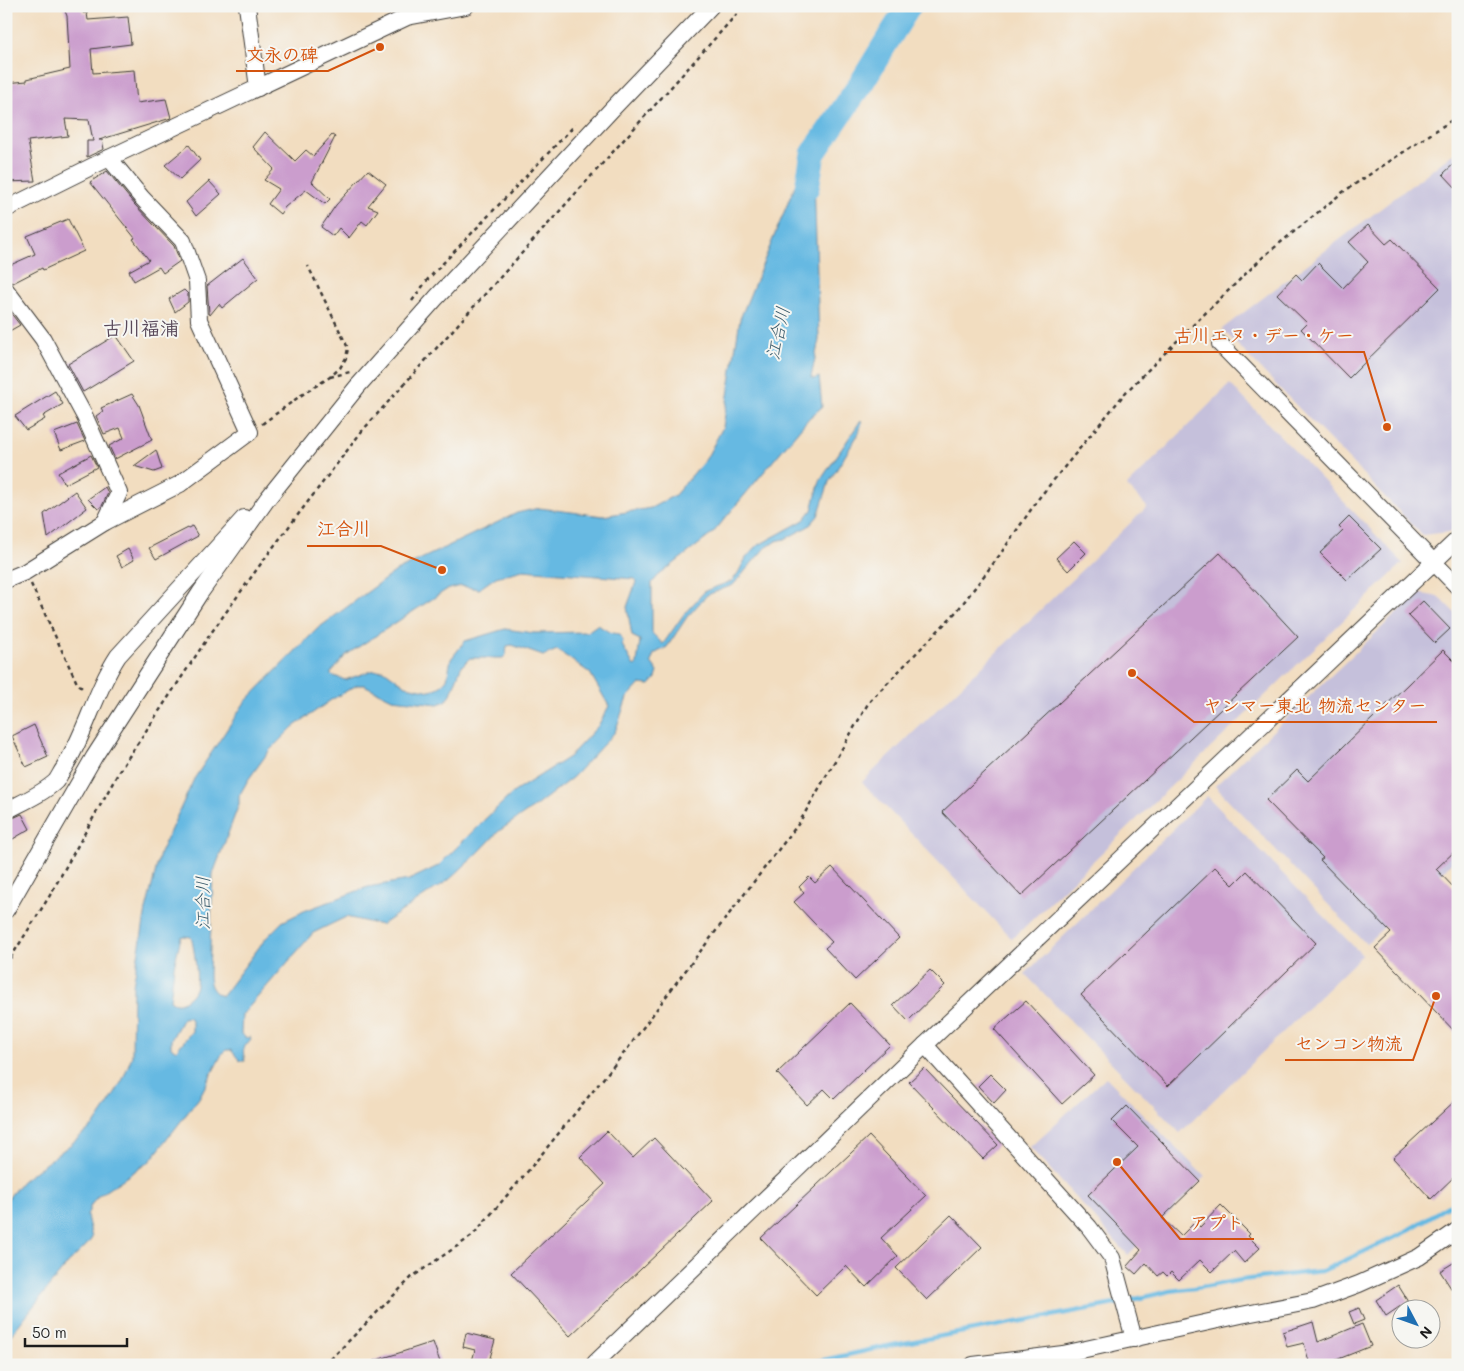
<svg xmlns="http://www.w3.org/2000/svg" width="1464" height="1371" font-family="Mali,'Klee One',sans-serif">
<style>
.industrial{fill:#c5c0db}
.water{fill:#66b9e2;stroke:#416a7f;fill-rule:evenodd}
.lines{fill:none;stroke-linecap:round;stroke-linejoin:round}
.stream{stroke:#66b9e2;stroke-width:4.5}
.river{stroke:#66b9e2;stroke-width:25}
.building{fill:#cb9dcd}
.minor-casing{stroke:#3c3935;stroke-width:18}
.path{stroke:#3c3935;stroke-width:2.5;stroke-dasharray:4 4;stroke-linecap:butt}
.minor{stroke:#fff;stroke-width:16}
.labels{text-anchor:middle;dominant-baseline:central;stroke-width:4;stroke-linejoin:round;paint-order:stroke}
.water-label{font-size:18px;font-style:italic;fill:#3a5b6b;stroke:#f6f6f2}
.quarter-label{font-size:19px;font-weight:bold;fill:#59495a;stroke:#f6f6f2}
.leader{fill:none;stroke:#d4530e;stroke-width:2}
.callout-dot{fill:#d4530e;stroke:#f6f6f2;stroke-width:2}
.callout-label{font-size:18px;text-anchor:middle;font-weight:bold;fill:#d4530e;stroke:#f6f6f2;stroke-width:4;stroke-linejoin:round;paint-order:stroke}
</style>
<rect width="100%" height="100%" fill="#f6f6f2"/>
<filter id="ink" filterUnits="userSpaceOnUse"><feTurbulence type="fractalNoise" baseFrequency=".02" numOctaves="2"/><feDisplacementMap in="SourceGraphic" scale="10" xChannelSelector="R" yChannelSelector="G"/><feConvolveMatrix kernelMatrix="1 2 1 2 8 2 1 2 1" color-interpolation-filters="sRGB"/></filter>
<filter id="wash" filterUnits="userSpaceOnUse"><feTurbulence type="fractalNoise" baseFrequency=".0096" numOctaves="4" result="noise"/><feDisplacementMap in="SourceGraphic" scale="20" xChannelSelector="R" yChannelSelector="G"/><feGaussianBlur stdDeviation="1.12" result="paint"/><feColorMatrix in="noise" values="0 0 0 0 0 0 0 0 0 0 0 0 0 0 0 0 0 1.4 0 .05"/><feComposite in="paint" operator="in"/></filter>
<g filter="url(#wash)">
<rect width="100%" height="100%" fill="#f2ddc0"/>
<!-- industrial -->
<g class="industrial">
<polygon points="1458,150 1458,525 1450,532 1422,535 1222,329"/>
<polygon points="1230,384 1403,563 1012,939 862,782 1147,507 1127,486"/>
<polygon points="1418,593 1439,597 1458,616 1458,857 1366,944 1215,786"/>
<polygon points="1207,796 1362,955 1180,1133 1025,974"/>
<polygon points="1106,1077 1205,1177 1128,1255 1030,1147"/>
</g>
<!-- water -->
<path class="water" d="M 813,142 L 819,340 L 811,377 L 815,379 L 819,377 L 822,407 L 809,418 L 712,534 L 658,576 L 652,583 L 652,633 L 663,644 L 684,614 L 705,591 L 732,581 L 738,573 L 746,558 L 757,546 L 804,520 L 812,510 L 820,481 L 861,420 L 862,422 L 859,433 L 829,482 L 818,516 L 809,526 L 785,539 L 776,541 L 764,549 L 733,585 L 707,595 L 687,617 L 667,647 L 654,654 L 651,662 L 658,672 L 656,678 L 650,685 L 640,684 L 627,698 L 615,732 L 573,777 L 537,805 L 499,831 L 479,852 L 450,879 L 381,925 L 346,917 L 313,933 L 242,1015 L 241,1034 L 246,1038 L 250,1037 L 251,1039 C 243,1048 242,1049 245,1061 L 240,1061 L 231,1050 L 226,1050 L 222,1054 L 199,1098 L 150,1161 L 98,1196 L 91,1205 L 87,1216 L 92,1238 C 85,1249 74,1256 65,1267 C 45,1291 26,1316 6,1341 L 6,1201 L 22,1181 L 70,1145 L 94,1125 L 113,1097 L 123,1079 L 132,1056 L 133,985 L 146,910 L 160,853 L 194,779 L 245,702 L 317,629 L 396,571 L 517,513 L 539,508 L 603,516 L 651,508 L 675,495 L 706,459 L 723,427 L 740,319 ZM 523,570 L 635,579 L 636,582 L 627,607 L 632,636 L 640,640 L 637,664 L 634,666 L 622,645 L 623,641 L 620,634 L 612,633 L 597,625 L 587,632 L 534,633 L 505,629 L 465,641 L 451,659 L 447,679 L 441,686 L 431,691 L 406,686 L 384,670 L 371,671 L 345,680 L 331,675 L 331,673 L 346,655 L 446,590 L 461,586 L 479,589 L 496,577 ZM 512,645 L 543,656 L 557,650 L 590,673 L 609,706 L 598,726 L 569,757 L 514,792 L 483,821 L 438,866 L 409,880 L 368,887 L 304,911 L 282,922 L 266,938 L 222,996 C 212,992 209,985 209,974 L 213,874 L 239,804 L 239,796 L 248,780 L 269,751 L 293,727 L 331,700 L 357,685 L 364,685 L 392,699 L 438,704 L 446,701 L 451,694 L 461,667 L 470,658 L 503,658 L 506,655 L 507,646 ZM 184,936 L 191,937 C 194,946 198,976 196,985 C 195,992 190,997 184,1001 C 179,1004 175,1004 170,1000 L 174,966 L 181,937 ZM 189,1017 L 192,1023 L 192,1031 L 176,1051 L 171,1047 L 171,1040 L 183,1018 Z"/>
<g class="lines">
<!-- stream -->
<g class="stream">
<polyline points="1127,1301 1170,1291 1202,1287 1241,1280 1322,1271 1400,1235 1458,1200"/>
<polyline points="801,1365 888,1346 1120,1303"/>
</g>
<!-- river -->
<polyline class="river" points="807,187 813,154 862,82 887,41 909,6"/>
</g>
<g id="blocks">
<!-- building -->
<g class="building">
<polygon points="63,6 81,6 83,13 87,13 88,20 128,17 131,44 91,49 93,73 134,70 137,103 166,99 171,118 99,140 102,140 104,149 87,157 87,141 93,141 89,120 65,119 68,136 28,141 35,181 6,182 6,83 27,81 27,79 70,69 67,16"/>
<polygon points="265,132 295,161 306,150 313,156 332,135 335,137 312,182 330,199 325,204 306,190 285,207 280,214 268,204 279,189 264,180 274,169 253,147"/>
<polygon points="189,145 200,160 180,179 165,165"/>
<polygon points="1458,160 1458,190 1443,174"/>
<polygon points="368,170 386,184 368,206 378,210 367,225 362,221 349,238 339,228 333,236 321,227 336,205"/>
<polygon points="107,171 135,205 174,246 180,261 163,273 159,267 134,281 129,271 149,260 133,239 135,238 90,182"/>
<polygon points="209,181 221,194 196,216 186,202"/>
<polygon points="68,219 84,251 43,270 42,268 13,283 6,280 6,267 35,254 27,236"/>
<polygon points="1368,225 1386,244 1392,239 1440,288 1349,378 1301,329 1307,323 1277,294 1296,274 1302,280 1318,263 1343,288 1368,262 1349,242"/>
<polygon points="243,258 258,278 222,308 219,304 210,315 209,313 207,286"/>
<polygon points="184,290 188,294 188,302 175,312 169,299"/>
<polygon points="6,307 20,325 6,333"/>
<polygon points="116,335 134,361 83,392 68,364"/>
<polygon points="55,391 63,404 43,416 45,419 26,430 15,416"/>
<polygon points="132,394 139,405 152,440 115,459 109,446 124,438 120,428 104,434 96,416 103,411 101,408"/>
<polygon points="77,424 85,441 61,450 54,433"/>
<polygon points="156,450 162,469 154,472 134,466"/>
<polygon points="91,455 97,467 65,484 58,473"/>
<polygon points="105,487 108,493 102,506 98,509 88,499"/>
<polygon points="75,491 87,508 48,538 44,514"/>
<polygon points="1349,517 1381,549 1347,580 1320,553 1343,531 1339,527"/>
<polygon points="192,526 198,536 156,559 149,548"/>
<polygon points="1074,541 1086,553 1068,571 1056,558"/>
<polygon points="128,549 134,560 122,567 116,556"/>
<polygon points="1220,553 1298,637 1021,896 942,812"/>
<polygon points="1423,601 1450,629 1435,643 1408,615"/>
<polygon points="1443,650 1458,665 1458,848 1436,869 1458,892 1458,1035 1375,948 1391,933 1320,860 1323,858 1266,800 1297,770 1308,781"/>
<polygon points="34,725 48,757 26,767 12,736"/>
<polygon points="22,814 30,829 6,843 6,821"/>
<polygon points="832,867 899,938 855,980 825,948 832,942 794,902 804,893 799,887 809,877 815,883"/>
<polygon points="1215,867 1233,885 1247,871 1316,943 1168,1086 1081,995"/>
<polygon points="930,970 945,985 908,1021 893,1005"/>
<polygon points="1026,1001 1094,1075 1062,1104 994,1029"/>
<polygon points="850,1003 890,1045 834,1099 824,1089 807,1105 777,1073"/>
<polygon points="924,1068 998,1145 983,1159 909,1082"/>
<polygon points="990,1074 1006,1090 994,1103 978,1086"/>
<polygon points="1458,1098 1458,1173 1431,1199 1393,1158"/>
<polygon points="1127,1106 1200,1181 1162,1218 1181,1236 1195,1222 1200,1227 1221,1205 1250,1234 1248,1236 1260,1248 1244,1263 1234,1251 1212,1272 1200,1260 1179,1280 1171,1272 1167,1276 1163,1272 1158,1276 1146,1263 1136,1274 1127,1266 1141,1250 1088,1195 1138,1147 1112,1121"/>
<polygon points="607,1131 633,1158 654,1138 713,1201 570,1336 511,1273 605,1184 580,1157"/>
<polygon points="869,1136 926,1196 881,1238 898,1256 866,1287 846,1266 816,1295 761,1238"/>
<polygon points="951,1215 982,1247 927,1300 896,1268"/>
<polygon points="1458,1260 1458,1299 1440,1271"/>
<polygon points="1398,1285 1408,1301 1386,1316 1376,1300"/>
<polygon points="1359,1308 1364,1320 1354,1324 1349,1312"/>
<polygon points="1313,1322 1318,1342 1362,1324 1371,1346 1336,1360 1338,1365 1310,1365 1304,1343 1287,1347 1283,1332"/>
<polygon points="466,1333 495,1340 488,1365 471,1365 475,1350 463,1347"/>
<polygon points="433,1342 441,1365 372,1365 371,1362"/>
</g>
</g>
</g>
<g filter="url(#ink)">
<use href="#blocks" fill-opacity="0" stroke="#3c3935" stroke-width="1"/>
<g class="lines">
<defs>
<g id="minor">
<polyline points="247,6 258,88"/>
<polyline points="6,209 109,158 407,17 466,6"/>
<polyline points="6,290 43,339 85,417 119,493 105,522"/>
<polyline points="1220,344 1458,587"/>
<polyline points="6,580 25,572 105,522 180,484 250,432 199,320 197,281 183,241 142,198 109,158"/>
<path d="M 6,811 C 21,803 44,793 56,781 C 59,777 61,772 64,768 C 86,733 95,691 118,656 L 244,518"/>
<polyline points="6,910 94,757 200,593 268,498 357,387 436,298 614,107 711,6"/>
<polyline points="925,1045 1089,1227 1112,1258 1134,1339"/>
<polyline points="596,1365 595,1363 925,1045 1458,539"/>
<polyline points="973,1365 1063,1354 1241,1315 1313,1301 1359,1284 1419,1257 1458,1230"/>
</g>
</defs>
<!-- minor casing -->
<use href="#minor" class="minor-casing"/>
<!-- path -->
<g class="path">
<polyline points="412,301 428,279 575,125"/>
<polyline points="330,377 350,372"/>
<polyline points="262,424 300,396 330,377 340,368 346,358 348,348 308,266"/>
<polyline points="31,584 77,683 84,690"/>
<polyline points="6,965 49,897 120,770 211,633 268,554 362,431 744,6"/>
<polyline points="325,1365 412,1277 472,1236 528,1171 628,1048 676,983 799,823 869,702 957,611 999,556 1039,498 1126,392 1189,329 1264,256 1343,192 1458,116"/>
</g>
<!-- minor -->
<use href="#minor" class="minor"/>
</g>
</g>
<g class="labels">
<!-- water labels -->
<g class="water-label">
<text transform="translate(777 333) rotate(-78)">江合川</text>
<text transform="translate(202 903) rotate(-90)">江合川</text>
</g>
<!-- quarter labels -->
<g class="quarter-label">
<text x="141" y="327">古川福浦</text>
</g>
</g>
<!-- callouts -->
<path class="leader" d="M380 47L328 71H236M1387 427L1364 352H1164M442 570L381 546H307M1132 673L1194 722H1437M1436 996L1413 1060H1285M1117 1162L1180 1239H1254"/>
<g class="callout-dot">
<circle cx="380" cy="47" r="5"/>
<circle cx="1387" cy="427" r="5"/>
<circle cx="442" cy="570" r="5"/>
<circle cx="1132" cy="673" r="5"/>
<circle cx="1436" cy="996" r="5"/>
<circle cx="1117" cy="1162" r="5"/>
</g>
<g class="callout-label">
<text x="282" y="61">文永の碑</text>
<text x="1264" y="342">古川エヌ・デー・ケー</text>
<text x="344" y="535">江合川</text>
<text x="1315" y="712">ヤンマー東北 物流センター</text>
<text x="1349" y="1050">センコン物流</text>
<text x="1217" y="1229">アプト</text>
</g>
<!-- margin -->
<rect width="1464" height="1371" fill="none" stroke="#f6f6f2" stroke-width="25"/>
<!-- north arrow -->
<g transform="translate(1416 1324) rotate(131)"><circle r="24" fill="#f6f6f2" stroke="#9f9f9c"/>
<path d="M0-4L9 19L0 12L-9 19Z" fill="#1f6fb2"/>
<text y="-8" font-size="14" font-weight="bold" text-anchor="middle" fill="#1c1c1c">N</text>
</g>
<!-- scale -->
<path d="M25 1338v8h102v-8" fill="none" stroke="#1c1c1c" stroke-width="2.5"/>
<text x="32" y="1338" font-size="15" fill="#1c1c1c" stroke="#f6f6f2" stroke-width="4" paint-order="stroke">50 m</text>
</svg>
